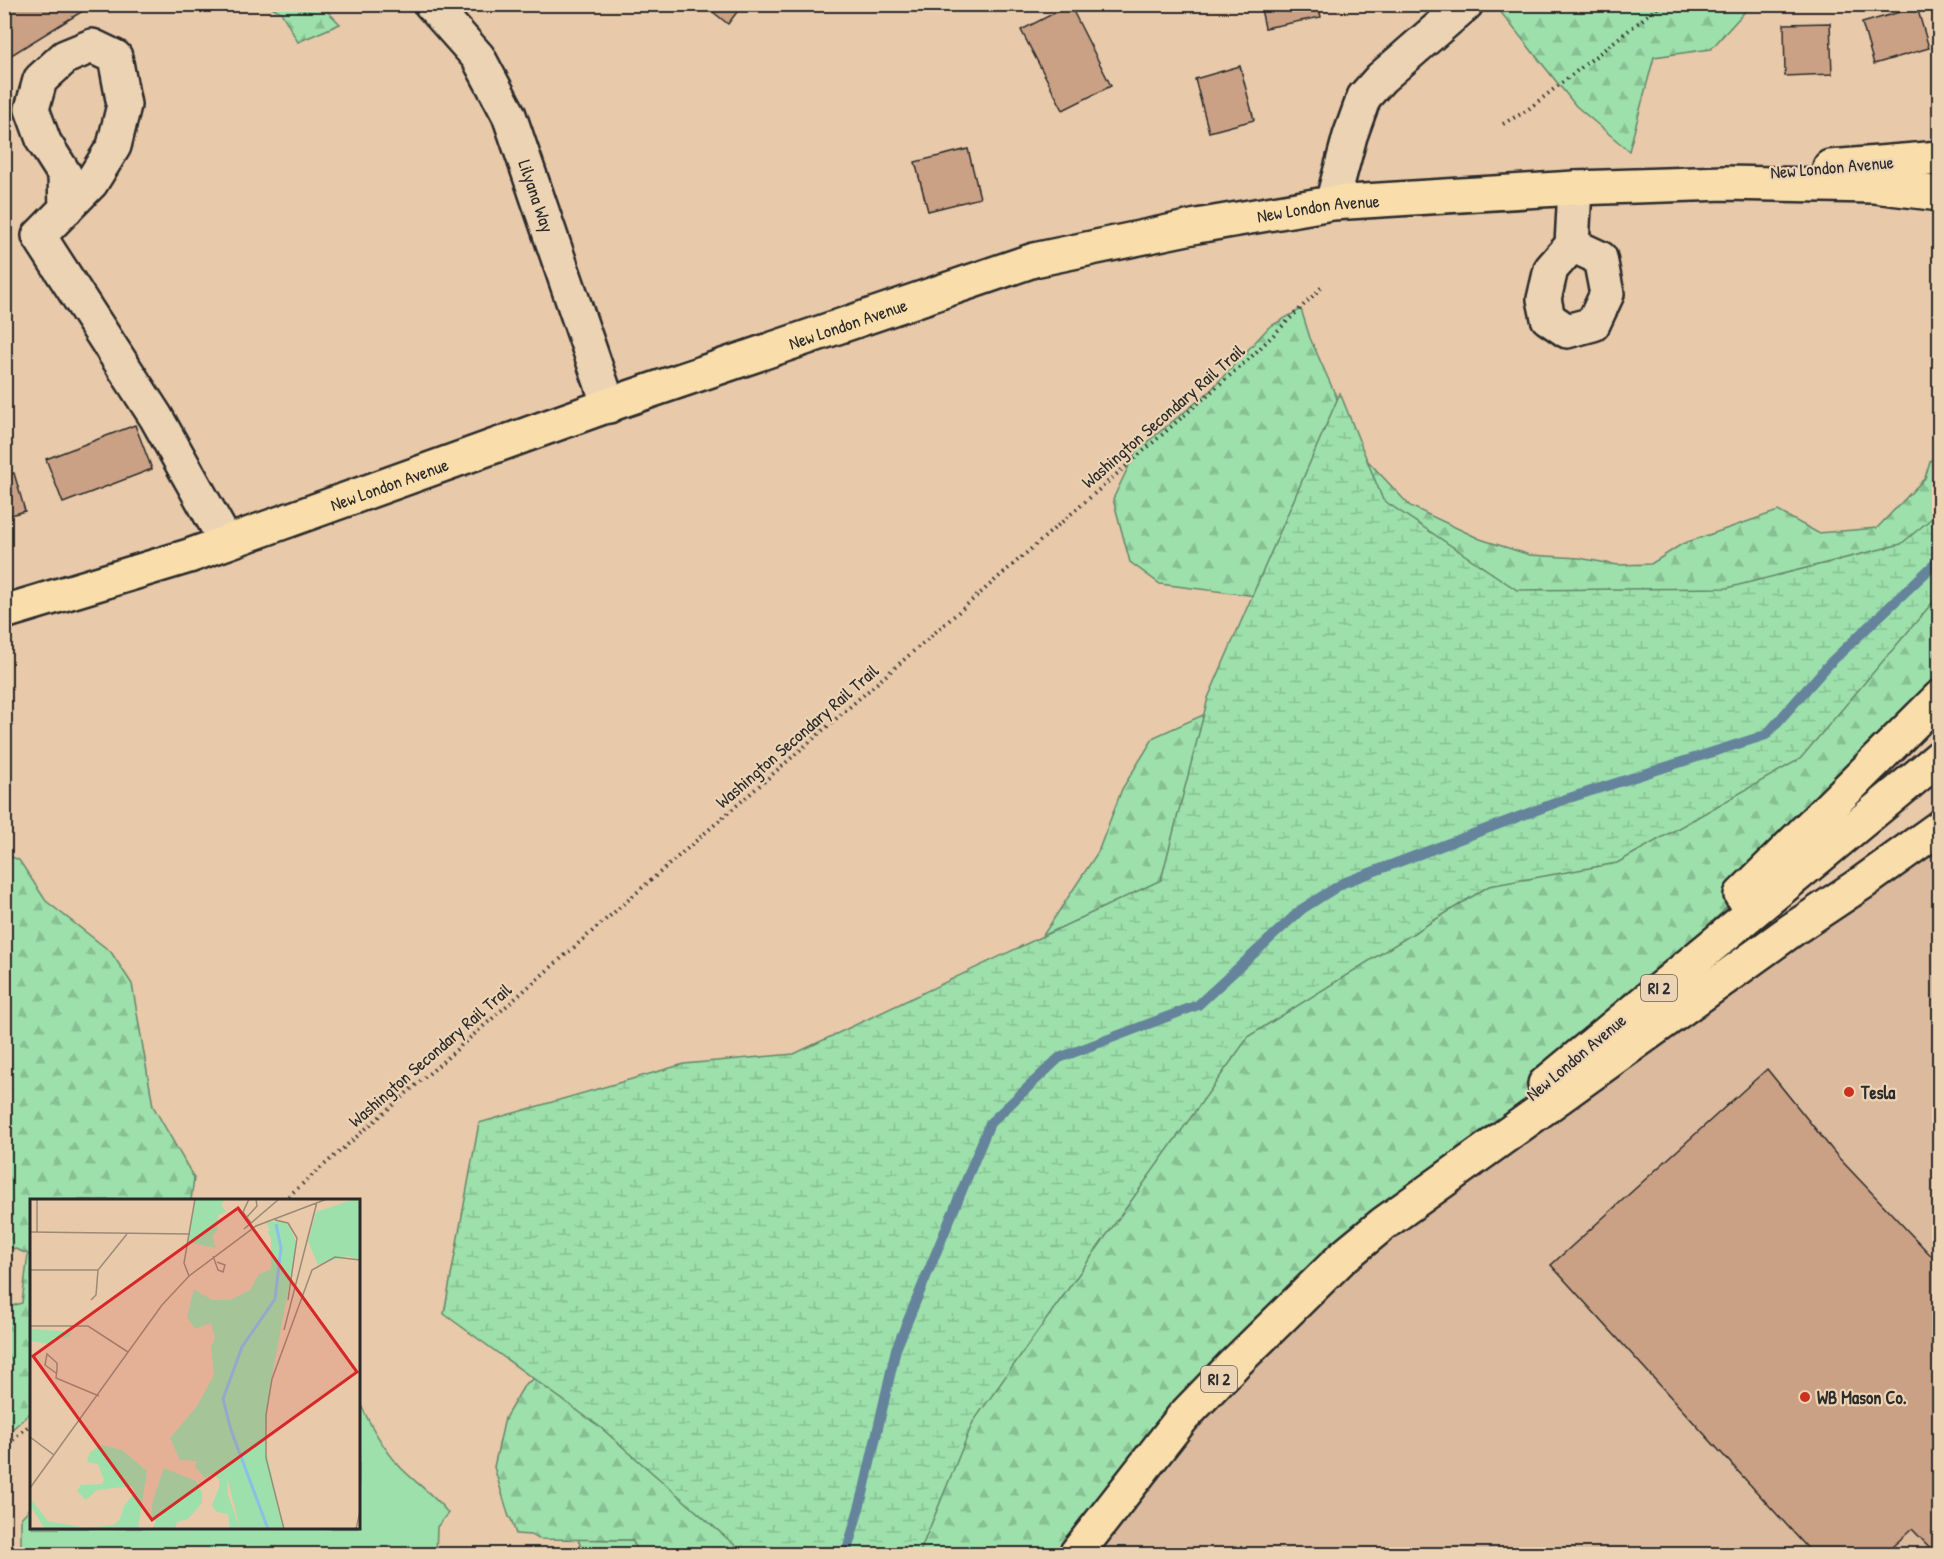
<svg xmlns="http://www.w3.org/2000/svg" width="1944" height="1559" font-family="'Patrick Hand',sans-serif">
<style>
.built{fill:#dbba9d}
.grass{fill:#9de0ab;stroke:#64866b;stroke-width:1.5}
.forest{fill:url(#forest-firs);stroke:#64866b;stroke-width:1.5}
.wetland{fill:url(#wetland-marsh);stroke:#64866b;stroke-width:1.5}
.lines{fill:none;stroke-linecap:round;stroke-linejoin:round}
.stream{stroke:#65849c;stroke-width:10}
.building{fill:#caa185;stroke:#2b2b2b;stroke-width:1.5}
.minor-casing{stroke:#2b2b2b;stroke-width:38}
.major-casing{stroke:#2b2b2b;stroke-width:38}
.path{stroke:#2b2b2b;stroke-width:4;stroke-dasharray:1.5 4.5;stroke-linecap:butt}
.minor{stroke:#ecd3b4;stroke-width:33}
.major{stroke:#f9deab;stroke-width:33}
.poi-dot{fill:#c8321e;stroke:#ecd3b4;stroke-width:2}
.labels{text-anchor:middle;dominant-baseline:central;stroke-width:4.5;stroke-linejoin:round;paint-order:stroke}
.shield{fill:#ecd3b4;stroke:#655d54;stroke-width:1.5}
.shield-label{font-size:16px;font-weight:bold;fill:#2b2b2b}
.street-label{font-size:18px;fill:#2b2b2b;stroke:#ecd3b4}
.poi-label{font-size:18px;font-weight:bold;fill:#2b2b2b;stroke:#ecd3b4;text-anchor:start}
.inset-river{fill:none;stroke:#8bbfe8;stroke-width:3}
.inset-road{fill:none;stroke:#9c8a77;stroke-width:1.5}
.view{fill:#d62828;fill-opacity:0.15;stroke:#d62828;stroke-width:3}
.inset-edge{fill:none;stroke:#2b2b2b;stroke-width:3}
</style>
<defs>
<pattern id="forest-firs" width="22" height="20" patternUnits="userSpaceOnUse" patternTransform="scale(1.5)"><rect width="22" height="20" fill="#9de0ab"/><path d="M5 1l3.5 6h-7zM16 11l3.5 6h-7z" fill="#87c093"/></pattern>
<pattern id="wetland-marsh" width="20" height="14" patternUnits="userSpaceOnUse" patternTransform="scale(1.5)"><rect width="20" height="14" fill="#9de0ab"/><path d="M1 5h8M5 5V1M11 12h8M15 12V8" fill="none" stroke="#87c093"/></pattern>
</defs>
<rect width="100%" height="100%" fill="#e8c9aa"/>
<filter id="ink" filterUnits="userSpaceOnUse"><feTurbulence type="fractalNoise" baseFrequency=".0167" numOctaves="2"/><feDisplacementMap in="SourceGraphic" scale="12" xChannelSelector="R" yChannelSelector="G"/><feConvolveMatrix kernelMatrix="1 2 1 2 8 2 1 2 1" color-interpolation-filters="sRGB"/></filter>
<g filter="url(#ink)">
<!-- built -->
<polygon class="built" points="1939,828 1939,1554 1082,1554 1343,1257"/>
<!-- grass -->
<g class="grass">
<path d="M 359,1401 C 370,1425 383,1448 401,1468 C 417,1484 433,1494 448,1513 L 437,1527 L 436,1554 L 21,1554 L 21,1518 L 31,1507 L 32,1528 L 358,1528 Z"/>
<polygon points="578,1539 632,1540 640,1554 584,1554"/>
</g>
<!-- forest -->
<g class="forest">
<polygon points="268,5 321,5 340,24 298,42 281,12"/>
<polygon points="1495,5 1751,5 1711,49 1654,57 1629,151 1576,106"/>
<polygon points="1301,309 1310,338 1336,396 1353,445 1410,506 1480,539 1530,555 1579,558 1618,565 1651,564 1682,544 1778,511 1818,533 1877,528 1925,478 1930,461 1939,454 1939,698 1853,786 1713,921 1657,990 1613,1032 1343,1257 1082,1554 640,1554 632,1540 539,1539 531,1535 516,1534 511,1519 509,1517 494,1467 505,1418 525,1384 571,1357 995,1008 1098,852 1122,789 1154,737 1210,712 1257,596 1160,584 1130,562 1113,499 1136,451 1209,392 1269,327"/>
<polygon points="5,854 19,860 46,901 111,952 132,984 153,1106 194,1178 191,1200 32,1200 31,1412 5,1436 5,1308 22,1303 28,1254 5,1245"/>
</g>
<!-- wetland -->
<polygon class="wetland" points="1340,393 1383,500 1517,590 1727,588 1901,544 1939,512 1939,595 1800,759 1617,863 1489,886 1249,1036 973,1422 919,1554 745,1554 600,1427 444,1314 479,1123 684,1064 794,1054 1161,880 1208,698"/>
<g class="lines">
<!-- stream -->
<polyline class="stream" points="846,1554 863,1494 896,1349 990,1123 1059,1058 1198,1005 1302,909 1343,883 1566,799 1766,735 1831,662 1940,559"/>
</g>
<!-- building -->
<g class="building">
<polygon points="94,4 5,59 4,5"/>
<polygon points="703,4 743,4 728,24"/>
<polygon points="1260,4 1318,4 1321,17 1265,28"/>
<polygon points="1386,4 1399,4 1394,11"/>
<polygon points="1070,5 1111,86 1063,110 1021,30"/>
<polygon points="1917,7 1929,48 1874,64 1862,23"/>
<polygon points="1830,23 1832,74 1785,76 1784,24"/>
<polygon points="1240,66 1254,120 1209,132 1195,79"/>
<polygon points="968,149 980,198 928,211 915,162"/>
<polygon points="135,425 152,469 63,503 46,459"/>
<polygon points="14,473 25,511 4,517 4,476"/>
<polygon points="1767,1069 1838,1157 1940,1265 1940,1554 1936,1554 1912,1529 1884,1554 1813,1554 1551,1265"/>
</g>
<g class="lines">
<defs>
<g id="minor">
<path id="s1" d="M 431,4 L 478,57 L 509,115 L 609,406"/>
<polyline points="1332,203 1350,136 1364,97 1381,78 1466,4"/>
<polyline points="66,209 65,175 44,142 32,109 40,80 65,57 92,46 115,57 124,105 114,146 91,183 39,236 156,417 226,542"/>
<polyline points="1572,245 1600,258 1607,294 1593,324 1567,331 1548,318 1544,299 1551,269 1572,245 1575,188"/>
</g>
<g id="major">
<polyline points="1830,167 1940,158"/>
<path id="s2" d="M 4,612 L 189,556 L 620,401 L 1034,260 L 1197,226 L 1332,203 L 1575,188 L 1725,183 L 1874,186 L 1940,194"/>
<polyline points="1741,895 1940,697"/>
<polyline points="1545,1084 1940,757"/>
<polyline points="1076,1554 1183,1417 1234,1364 1343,1257 1383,1224 1793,929 1862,883 1940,827"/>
</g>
</defs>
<!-- minor casing -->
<use href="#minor" class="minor-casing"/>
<!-- major casing -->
<use href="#major" class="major-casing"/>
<!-- path -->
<g class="path">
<polyline points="1503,124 1526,111 1662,4"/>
<polyline points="284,1200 1250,358 1323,286"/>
<polyline points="4,1448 32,1423"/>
</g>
<!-- minor -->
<use href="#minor" class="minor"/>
<!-- major -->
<use href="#major" class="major"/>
</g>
</g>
<!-- markers -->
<g class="poi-dot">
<circle cx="1849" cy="1092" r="6"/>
<circle cx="1805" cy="1397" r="6"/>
</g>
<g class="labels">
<!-- shield labels -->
<g class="shield">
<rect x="1641" y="975" width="36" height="26" rx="4.5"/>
<rect x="1201" y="1366" width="36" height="26" rx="4.5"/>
</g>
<g class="shield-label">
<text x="1659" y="988">RI 2</text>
<text x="1219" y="1379">RI 2</text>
</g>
<!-- street labels -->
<g class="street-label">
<text transform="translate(1832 167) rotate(-5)">New London Avenue</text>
<text stroke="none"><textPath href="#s1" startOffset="222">Lilyana Way</textPath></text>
<text stroke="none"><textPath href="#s2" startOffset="1378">New London Avenue</textPath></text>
<text stroke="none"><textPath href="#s2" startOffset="892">New London Avenue</textPath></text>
<text transform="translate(1163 416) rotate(-41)">Washington Secondary Rail Trail</text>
<text stroke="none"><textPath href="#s2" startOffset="406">New London Avenue</textPath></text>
<text transform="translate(797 736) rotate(-41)">Washington Secondary Rail Trail</text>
<text transform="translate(430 1055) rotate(-41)">Washington Secondary Rail Trail</text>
<text transform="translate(1576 1057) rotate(-40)">New London Avenue</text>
</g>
<!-- poi labels -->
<g class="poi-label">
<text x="1861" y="1092">Tesla</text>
<text x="1817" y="1397">WB Mason Co.</text>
</g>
</g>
<!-- overview -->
<g transform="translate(30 1199)">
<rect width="330" height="330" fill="#e8c9aa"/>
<path d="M 134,269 L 166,282 L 172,294 L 172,304 L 158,320 L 147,323 L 145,330 L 122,330 L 126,323 L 121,315 L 123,301 ZM 187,271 L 197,278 L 198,296 L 210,330 L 200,330 L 198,315 L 187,313 L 182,306 L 189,289 L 189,280 L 182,275 Z" fill="#9de0ab"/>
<path d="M 165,0 L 195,0 L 191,6 L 196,13 L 188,16 L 187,32 L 182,37 L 186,49 L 158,43 ZM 325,0 L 330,4 L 330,61 L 317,57 L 288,66 L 278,42 L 286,13 ZM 236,23 L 257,23 L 267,45 L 240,187 L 235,247 L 254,330 L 210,330 L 197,278 L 187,271 L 175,279 L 165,268 L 185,187 L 181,147 L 185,140 L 181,124 L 165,130 L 157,118 L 164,90 L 180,101 L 200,101 L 220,91 L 229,75 L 241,70 L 241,34 ZM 0,130 L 30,132 L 41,134 L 38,139 L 24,138 L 21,145 L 0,142 ZM 71,246 L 92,251 L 117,272 L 108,330 L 15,330 L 0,306 L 0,299 L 18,322 L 56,329 L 84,326 L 90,320 L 94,307 L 105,293 L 102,287 L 67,291 L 56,301 L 47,292 L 51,286 L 72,285 L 74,281 L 68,265 L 57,263 L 60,253 Z" fill="#9de0ab"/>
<path d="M 237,32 L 248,32 L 254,46 L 250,100 L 239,125 L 227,137 L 214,171 L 214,232 L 243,330 L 228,330 L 202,264 L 150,261 L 140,239 L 167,207 L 192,161 L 174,96 L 187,104 L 208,104 L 230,87 L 245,69 L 249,52 Z" fill="#9de0ab"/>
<path class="inset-river" d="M 238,330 L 201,231 L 193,200 L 212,148 L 245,100 L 251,49 L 246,25"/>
<path class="inset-road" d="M 7,0 L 7,33M 219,0 L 213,13 L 221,24M 217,18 L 227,7 L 226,0M 245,21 L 258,24 L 267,39 L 258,101M 214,30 L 249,0M 0,33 L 160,35M 183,57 L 188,71 L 193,73 L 195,66 L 187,63M 0,71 L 68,71M 159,77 L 154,64 L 165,0M 61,101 L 66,96 L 68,71 L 97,35M 0,127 L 58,127 L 98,153M 254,131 L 287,3M 26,174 L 15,166 L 17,155 L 27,164 L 27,170 L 26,179 L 69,197M 0,238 L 24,256M 0,289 L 132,106 L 159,77 L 226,27 L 297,0M 254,330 L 236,259 L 236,216 L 242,180 L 282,71 L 305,58 L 330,61M 326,330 L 330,312"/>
<path class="view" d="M 208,9 L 327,173 L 122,321 L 3,157 Z"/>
<rect width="330" height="330" class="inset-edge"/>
</g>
<!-- margin -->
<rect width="1944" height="1559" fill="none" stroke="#ecd3b4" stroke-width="24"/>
<rect x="12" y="12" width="1920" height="1535" fill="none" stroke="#2b2b2b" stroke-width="2" filter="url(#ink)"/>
</svg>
